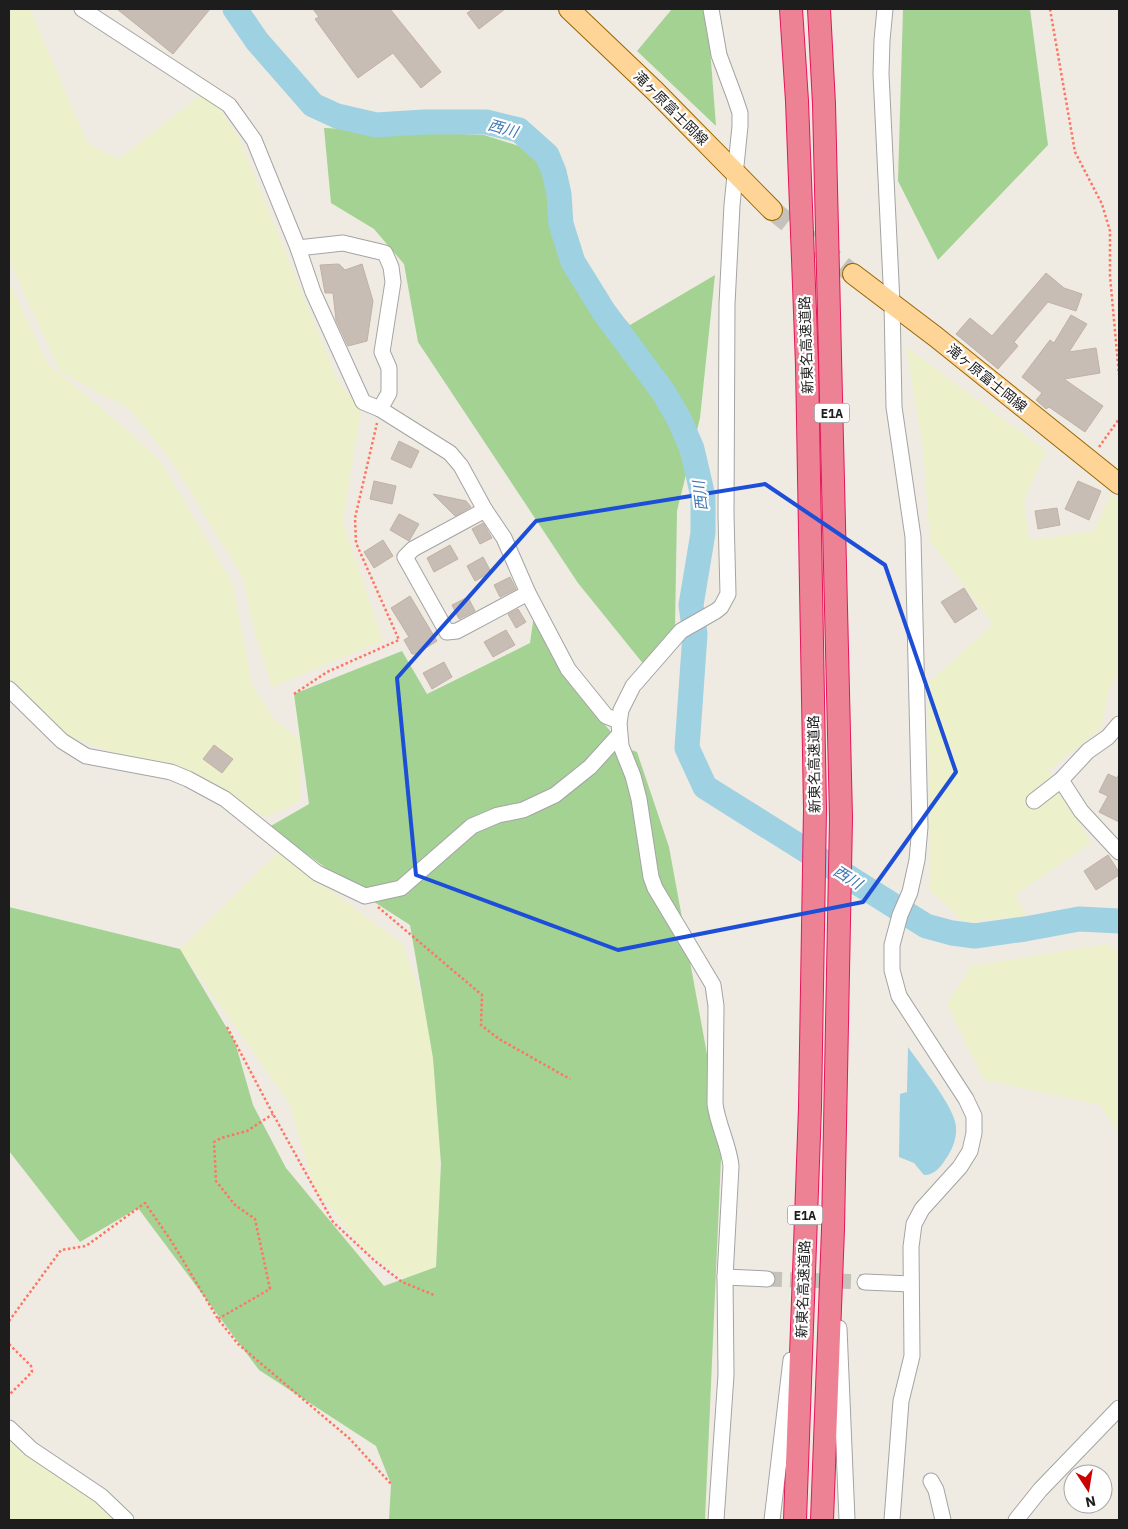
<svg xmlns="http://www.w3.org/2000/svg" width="1128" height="1529" font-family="'IBM Plex Sans','Noto Sans JP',sans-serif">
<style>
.farmland{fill:#ecf0cb}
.forest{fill:#a4d293}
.water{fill:#9ed1e1}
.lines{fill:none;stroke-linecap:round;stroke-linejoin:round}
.river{stroke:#9ed1e1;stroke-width:25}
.building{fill:#c7bdb5;stroke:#c2b1a3}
.minor-tunnel{stroke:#c5c2bb;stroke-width:15;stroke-dasharray:15 8;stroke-linecap:butt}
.major-tunnel{stroke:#c5c2bb;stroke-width:20;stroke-dasharray:20 10;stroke-linecap:butt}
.minor-casing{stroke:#a4a4a4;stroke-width:17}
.major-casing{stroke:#966600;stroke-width:22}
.highway-casing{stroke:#e6155a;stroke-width:24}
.path{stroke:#ff7563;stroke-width:2.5;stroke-dasharray:2.5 2.5;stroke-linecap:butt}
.minor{stroke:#fff;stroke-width:15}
.major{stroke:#ffd497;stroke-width:20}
.highway{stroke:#ed8295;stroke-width:22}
.marked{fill:none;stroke:#1d4ed8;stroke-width:4;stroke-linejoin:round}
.labels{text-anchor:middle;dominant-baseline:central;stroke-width:4.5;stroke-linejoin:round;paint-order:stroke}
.shield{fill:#fff;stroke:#616161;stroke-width:1}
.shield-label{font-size:12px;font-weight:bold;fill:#1d1d1d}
.street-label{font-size:14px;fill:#1d1d1d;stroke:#fff}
.water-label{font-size:15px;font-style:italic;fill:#4279b4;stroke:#fff}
</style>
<rect width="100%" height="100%" fill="#efebe2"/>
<!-- farmland -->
<g class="farmland">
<polygon points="9,9 30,9 88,144 119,159 207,90 239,138 338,381 361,410 343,522 383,641 272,687 255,633 242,576 171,460 129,409 60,372 9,260"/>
<polygon points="9,281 48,364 119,423 161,462 233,584 252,685 274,719 301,741 300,801 267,817 179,776 63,734 9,678"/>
<polygon points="906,347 1046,451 1024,500 1029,540 1094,531 1110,494 1119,502 1119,672 1110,688 1101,728 1049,770 1091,843 1015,895 1027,916 964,922 930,890 928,683 993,624 930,541 923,448"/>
<polygon points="284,847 333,892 402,944 443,1054 437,1267 415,1287 362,1248 314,1187 289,1103 180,949"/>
<polygon points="1107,944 1119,951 1119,1134 1100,1105 984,1080 947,1004 971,966"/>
<polygon points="9,1427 123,1520 9,1520"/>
</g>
<!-- forest -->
<g class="forest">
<polygon points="672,9 707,9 716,126 637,51"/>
<polygon points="903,9 1030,9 1048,145 938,260 898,181"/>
<polygon points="324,128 484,135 547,155 573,261 630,325 715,275 700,418 677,511 675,628 645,666 578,583 418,342 404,264 374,229 331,203"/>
<polygon points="535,608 604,724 626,748 637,752 669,847 722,1136 705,1520 389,1520 391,1484 376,1446 259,1370 138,1208 80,1242 9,1151 9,907 180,949 235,1042 253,1105 286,1168 384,1286 436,1267 441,1164 433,1058 410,925 365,896 269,827 309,804 294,694 402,651 427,694 530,643"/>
</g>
<!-- water -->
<path class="water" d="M 908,1047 C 920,1065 955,1107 956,1127 C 957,1138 952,1151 945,1160 C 940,1168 934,1175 924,1175 L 914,1163 L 899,1157 L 900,1094 L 907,1092 Z"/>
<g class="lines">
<!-- river -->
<polyline class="river" points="235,9 257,41 313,105 337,116 376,125 424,122 486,122 519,130 547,155 554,172 559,194 561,224 573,262 604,312 664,393 680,421 692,449 703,496 703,533 691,605 695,634 687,748 705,787 926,926 952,933 975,936 1025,929 1079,919 1119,921"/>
</g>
<!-- building -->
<g class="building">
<polygon points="117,9 210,9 173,54"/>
<polygon points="313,9 390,9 441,72 421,88 393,53 358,78 315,19 319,17"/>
<polygon points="473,9 505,9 479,29 467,13"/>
<polygon points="339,264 345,270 362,264 373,301 367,341 348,346 336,320 333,293 325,293 320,265"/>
<polygon points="1046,273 1064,288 1082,294 1076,311 1048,302 1014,342 1018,346 998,369 956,334 970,318 992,336"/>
<polygon points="1071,315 1087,324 1069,352 1096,348 1100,373 1064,379 1103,406 1085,432 1049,407 1046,409 1036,400 1042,393 1022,377 1050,340 1054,343"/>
<polygon points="399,441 419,451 411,468 391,459"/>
<polygon points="374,481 396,486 392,504 370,499"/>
<polygon points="1078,481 1101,491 1089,520 1065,509"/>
<polygon points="433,494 466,501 471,507 455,516"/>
<polygon points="1057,508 1060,525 1038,529 1035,511"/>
<polygon points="399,514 419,524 409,541 390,530"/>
<polygon points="483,523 492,538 480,544 472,529"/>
<polygon points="383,540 393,556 374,568 364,552"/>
<polygon points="450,545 458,559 434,572 427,558"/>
<polygon points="483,557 491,572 475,581 467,566"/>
<polygon points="510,577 516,589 500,597 494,585"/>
<polygon points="964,588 977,609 955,623 941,602"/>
<polygon points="410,596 437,641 416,654 412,654 404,640 409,637 391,608"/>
<polygon points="468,597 475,611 459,619 452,605"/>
<polygon points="518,609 526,622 516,628 508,614"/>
<polygon points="506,630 515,645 493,657 484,642"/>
<polygon points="444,662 452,677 432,689 423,673"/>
<polygon points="214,745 233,759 222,773 203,759"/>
<polygon points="1108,774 1117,778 1119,774 1119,822 1099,812 1108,796 1099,792"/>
<polygon points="1108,855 1119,872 1119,875 1096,890 1084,871"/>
</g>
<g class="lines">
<!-- minor-tunnel -->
<polyline class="minor-tunnel" points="767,1279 865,1282"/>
<!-- major-tunnel -->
<polyline class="major-tunnel" points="772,210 853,274"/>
<defs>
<g id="minor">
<polyline points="82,9 229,105 254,140 298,248 313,292 363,402 380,409 450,453 461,466 485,510 504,538 528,593 568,669 606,716 619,721"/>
<path d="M 711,9 L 719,55 L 735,98 L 740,113 L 740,126 L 732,205 L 727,304 L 726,515 L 728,594 L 721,607 L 716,611 L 681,631 L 633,686 L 621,710 L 619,723 L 621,746 L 633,776 L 639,799 L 651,877 L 655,888 L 713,985 L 716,1006 L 715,1104 C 718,1126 729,1145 731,1166 L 725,1277 L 726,1375 L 716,1520"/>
<polyline points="885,9 882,40 881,74 892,303 894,407 913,537 920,827 917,860 910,892 900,915 892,945 892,970 899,996 966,1099 974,1116 974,1133 970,1151 960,1167 922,1209 914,1224 911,1247 912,1356 901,1401 892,1520"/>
<polyline points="298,248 343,243 385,253 391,267 393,282 382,352 389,368 389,393 380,409"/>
<polyline points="485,510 413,549 405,557 447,632 457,631 528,593"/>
<polyline points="9,689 62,741 86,756 171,772 188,779 225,799 317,873 365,896 401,888 472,826 498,815 523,810 555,795 590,767 619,735"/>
<polyline points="1061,780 1081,811 1119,852"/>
<polyline points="1034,801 1061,780 1088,751 1108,737 1119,724"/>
<polyline points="725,1277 767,1279"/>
<polyline points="865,1282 911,1284"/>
<polyline points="839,1328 847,1520"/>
<polyline points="9,1428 31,1449 101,1496 126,1520"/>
<polyline points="931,1481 936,1490 943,1520"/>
<polyline points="772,1520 791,1360"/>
<polyline points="1016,1520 1040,1490 1119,1408"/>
</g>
<g id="major">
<polyline points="569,9 655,91 772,210"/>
<polyline points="853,274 936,337 1119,484"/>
</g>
<g id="highway">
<polyline points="791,9 797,101 807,365 815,809 810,1107 795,1520"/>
<polyline points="819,9 824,104 841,818 833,1229 822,1520"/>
</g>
</defs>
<!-- minor casing -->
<use href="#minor" class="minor-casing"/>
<!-- major casing -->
<use href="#major" class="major-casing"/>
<!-- highway casing -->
<use href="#highway" class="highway-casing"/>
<!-- path -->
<g class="path">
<polyline points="1050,9 1075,152 1102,204 1110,231 1110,276 1119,375"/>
<polyline points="1099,447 1119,419"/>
<polyline points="294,694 327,672 399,640 356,543 355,518 377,423"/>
<polyline points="378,907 482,995 481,1025 499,1039 570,1079"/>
<polyline points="227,1027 273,1114 333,1222 375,1261 402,1282 434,1295"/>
<polyline points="218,1319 270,1289 255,1219 235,1205 216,1181 214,1142 221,1138 247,1131 273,1114"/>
<polyline points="9,1321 61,1250 86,1246 145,1203 172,1242 218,1319 238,1344 350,1439 391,1484"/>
<polyline points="9,1344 31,1366 32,1372 9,1395"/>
</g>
<!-- minor -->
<use href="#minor" class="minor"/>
<!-- major -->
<use href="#major" class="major"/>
<!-- highway -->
<use href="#highway" class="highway"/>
</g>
<!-- marked area -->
<path class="marked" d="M 765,484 L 885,565 L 956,772 L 863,902 L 618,950 L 416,875 L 397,678 L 536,521 Z"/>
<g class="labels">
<!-- shield labels -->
<g class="shield">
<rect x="814.5" y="403.5" width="35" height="19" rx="4"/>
<rect x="787.5" y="1205.5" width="35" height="19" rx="4"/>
</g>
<g class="shield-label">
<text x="832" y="413">E1A</text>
<text x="805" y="1215">E1A</text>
</g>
<!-- street labels -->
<g class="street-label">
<text transform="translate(671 108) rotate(45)">滝ヶ原富士岡線</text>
<text transform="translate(806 345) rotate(-92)">新東名高速道路</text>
<text transform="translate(987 378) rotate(39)">滝ヶ原富士岡線</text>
<text transform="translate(814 764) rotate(-91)">新東名高速道路</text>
<text transform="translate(803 1289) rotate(-88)">新東名高速道路</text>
</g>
<!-- water labels -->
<g class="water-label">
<text transform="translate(503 128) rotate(16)">西川</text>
<text transform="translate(700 496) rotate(-97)">西川</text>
<text transform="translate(848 877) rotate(32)">西川</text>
</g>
</g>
<!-- border -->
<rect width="1128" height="1529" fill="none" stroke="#1d1d1d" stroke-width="20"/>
<!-- north arrow -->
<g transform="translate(1088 1489) rotate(168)"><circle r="24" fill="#ffffff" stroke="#a5a5a5"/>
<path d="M0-4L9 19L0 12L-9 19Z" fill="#ca0300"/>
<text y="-8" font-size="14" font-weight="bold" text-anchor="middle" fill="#1d1d1d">N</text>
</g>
</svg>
